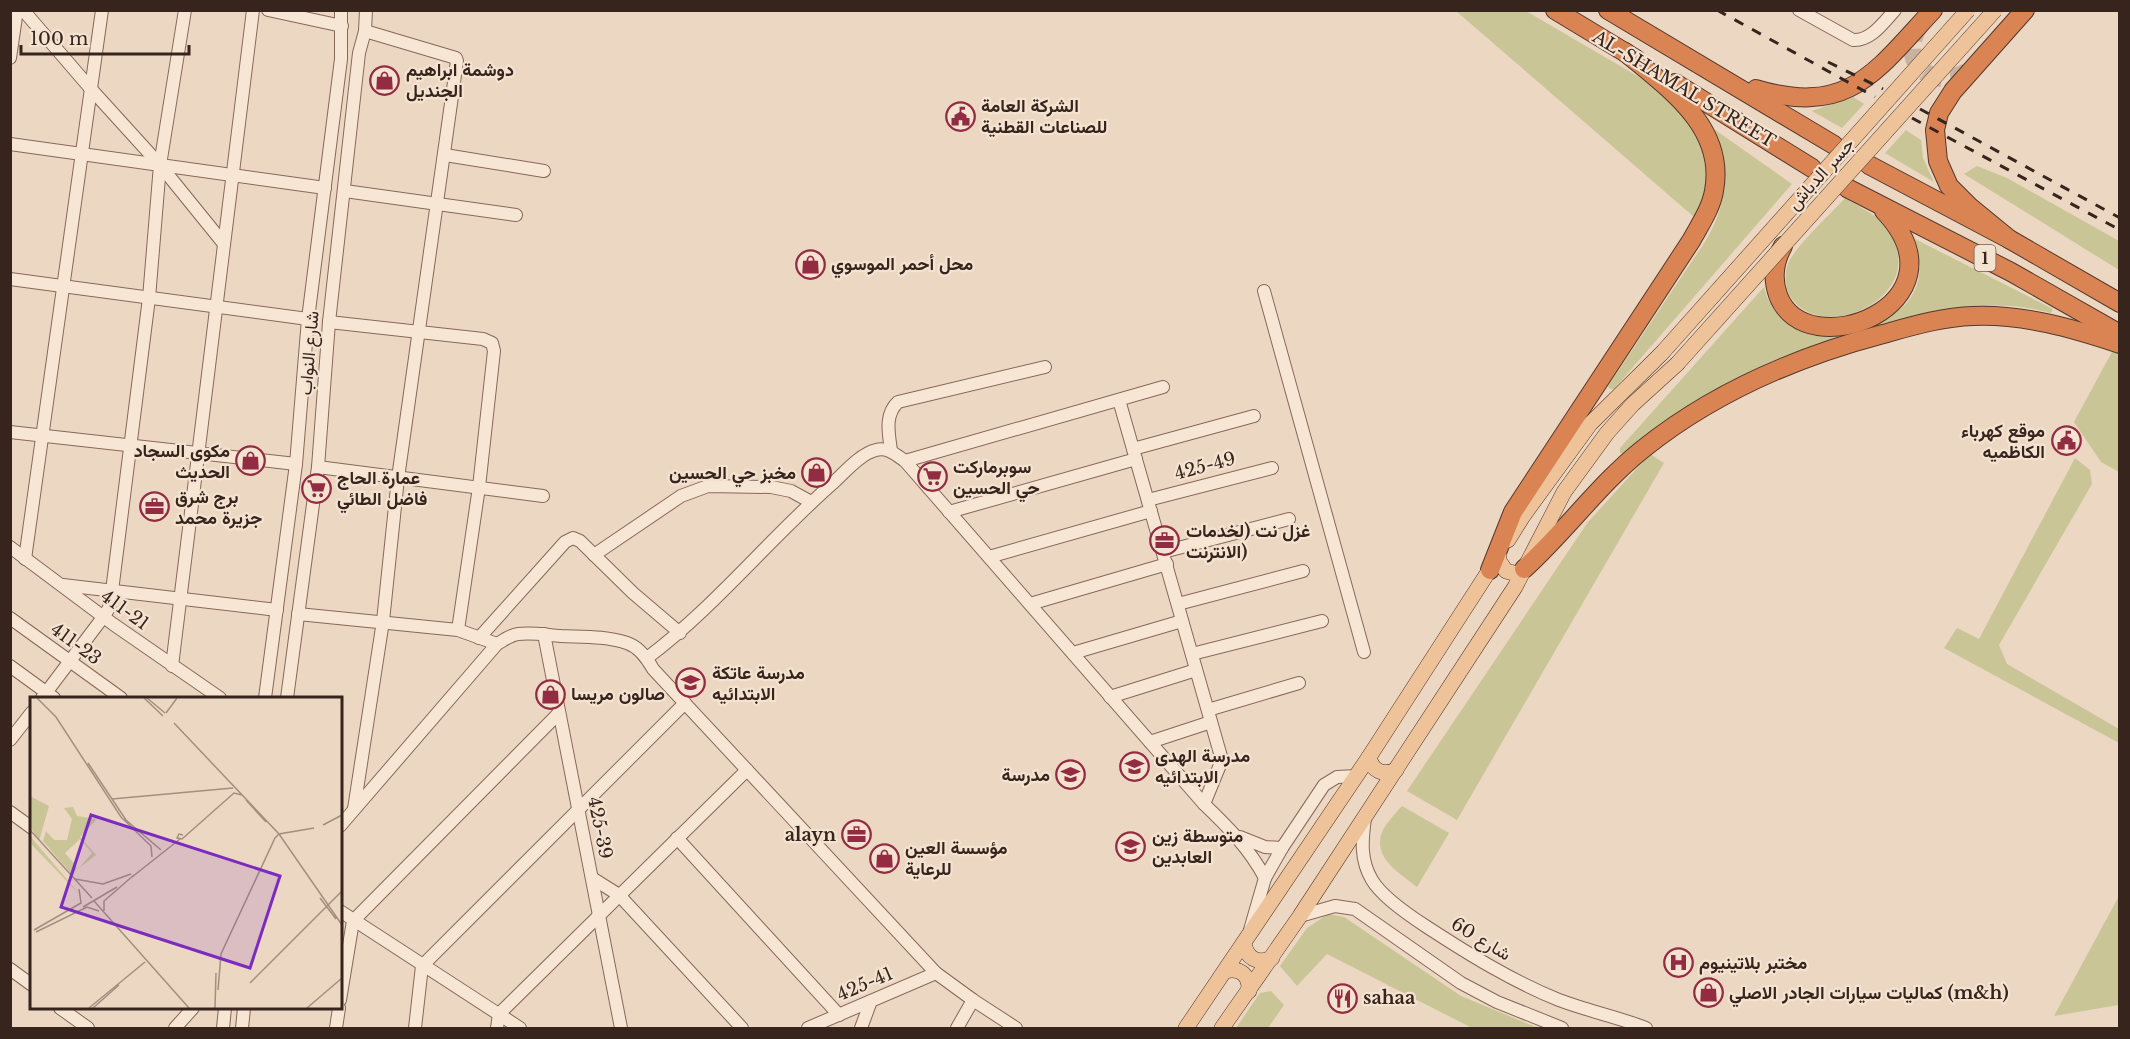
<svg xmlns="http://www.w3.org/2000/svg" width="2130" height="1039" font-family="'Libre Baskerville',Vazirmatn,serif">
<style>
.green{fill:#cac596}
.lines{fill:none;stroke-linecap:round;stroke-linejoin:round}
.highway-tunnel{stroke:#c8b3a1;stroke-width:18;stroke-dasharray:18 9;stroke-linecap:butt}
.minor-casing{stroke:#86685a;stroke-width:14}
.major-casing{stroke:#53382e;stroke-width:16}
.highway-casing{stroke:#53382e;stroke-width:20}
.minor{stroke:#f8e6d5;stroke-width:12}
.major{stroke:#efc39a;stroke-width:15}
.highway{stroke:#da8454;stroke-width:18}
.rail{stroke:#36241d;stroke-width:3;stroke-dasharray:10 10;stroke-linecap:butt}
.major-bridge-casing{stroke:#53382e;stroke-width:16;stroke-linecap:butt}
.major-bridge{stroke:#efc39a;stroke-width:15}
.labels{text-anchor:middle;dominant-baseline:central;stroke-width:4.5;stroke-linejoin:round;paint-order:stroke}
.shield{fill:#f4e3d1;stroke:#6f5d53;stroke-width:1.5}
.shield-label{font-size:16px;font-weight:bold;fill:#36241d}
.poi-label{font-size:18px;font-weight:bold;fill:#36241d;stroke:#f4e3d1;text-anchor:start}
.street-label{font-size:18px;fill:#36241d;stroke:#f4e3d1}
.inset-road{fill:none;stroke:#a38f80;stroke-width:1.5}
.view{fill:#7b2cbf;fill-opacity:0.15;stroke:#7b2cbf;stroke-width:3}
.inset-edge{fill:none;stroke:#36241d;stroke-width:3}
</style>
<rect width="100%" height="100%" fill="#ecd7c2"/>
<!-- green -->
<g class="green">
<polygon points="1456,11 1526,11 1663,91 1697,130 1708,166 1705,197 1694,217"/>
<polygon points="1853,97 1864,104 1842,128 1812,111"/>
<path d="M 1711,127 L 1792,184 L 1614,389 L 1610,389 L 1608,386 L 1705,242 C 1730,199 1729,172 1711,127 Z"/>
<polygon points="1906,130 1921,140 1923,158 1934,182 1885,153"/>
<polygon points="1977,166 2007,178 2119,241 2119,270 1964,174"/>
<path d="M 1845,198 C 1856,205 1870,212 1880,220 C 1887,226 1892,234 1895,243 C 1918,301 1823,342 1792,299 C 1785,289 1784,275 1788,264 C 1795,246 1831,214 1845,198 Z"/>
<path d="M 1915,239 L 2053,309 L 2051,313 C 1985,295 1923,313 1860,333 C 1833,342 1804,348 1778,359 C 1721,382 1671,417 1624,454 L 1620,453 L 1620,448 L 1764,287 C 1771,316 1798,339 1828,336 C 1838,336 1849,332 1859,329 C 1907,316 1930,289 1915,239 Z"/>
<polygon points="2113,350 2119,353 2119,472 2101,462 2074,422"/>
<polygon points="1650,454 1664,463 1457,820 1407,791 1588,522"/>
<polygon points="2075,458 2090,470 2092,484 1999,645 2007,664 2119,729 2119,743 1944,648 1957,628 1979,639"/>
<path d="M 1402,806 L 1449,833 L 1417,887 C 1401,874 1372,858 1382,832 C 1386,823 1395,814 1402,806 Z"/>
<polygon points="2119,896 2119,1005 2054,1016"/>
<polygon points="1328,914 1344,917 1461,996 1538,1028 1472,1028 1327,954 1297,986 1280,966 1307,928"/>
<polygon points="1271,991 1284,1005 1268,1028 1236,1028 1260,993"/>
</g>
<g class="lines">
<!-- highway-tunnel -->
<path class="highway-tunnel" d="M 1921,24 C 1894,59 1934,96 1971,69"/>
<defs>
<g id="minor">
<polyline points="23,10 91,89 160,165 224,244"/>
<polyline points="268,10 342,26"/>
<path d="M 1799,10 L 1853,40 C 1871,41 1883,23 1895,10"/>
<polyline points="10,58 17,10"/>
<polyline points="10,144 325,188"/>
<polyline points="445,155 544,171"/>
<polyline points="345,191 516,215"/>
<polyline points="10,279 308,319"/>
<polyline points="1264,291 1364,652"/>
<polyline points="329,322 483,339 492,343 494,351 479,487 458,630"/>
<polyline points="1119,400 1222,760 1204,804"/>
<polyline points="10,432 296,464"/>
<polyline points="1133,449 1254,416"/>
<path d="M 891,451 C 889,434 884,415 898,402 L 1045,367"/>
<polyline points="905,461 1163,387"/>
<polyline points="318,467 543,496"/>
<polyline points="1148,500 1272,468"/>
<polyline points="949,512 1136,459"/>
<polyline points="10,547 113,624 220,698"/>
<polyline points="1163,552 1289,519"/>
<polyline points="594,555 681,496 708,486 771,487 791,491 811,502"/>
<polyline points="989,557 1151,511"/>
<polyline points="25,559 102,10"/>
<polyline points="63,585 277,610"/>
<polyline points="1030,604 1167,564"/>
<polyline points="1178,604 1303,571"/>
<polyline points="298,614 458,630 497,644"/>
<polyline points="10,618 121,698"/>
<polyline points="544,634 621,1028"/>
<polyline points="479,638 565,542 573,538 580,541 633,593 680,633"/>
<polyline points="1073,653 1182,621"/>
<polyline points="1192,654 1322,621"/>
<path d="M 647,658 C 715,607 769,539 833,483 C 845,472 860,454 876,450 C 888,447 896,455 905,461 L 1204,804 C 1228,827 1249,848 1265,878"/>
<polyline points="10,666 54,698"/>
<polyline points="172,666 253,10"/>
<polyline points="1110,697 1196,670"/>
<polyline points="42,698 104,616 109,608 112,591 149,298 160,165 185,10"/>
<polyline points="265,698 296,464 308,319 341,59 341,10"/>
<polyline points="287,698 318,467 329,322 359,53 365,31 366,10"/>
<polyline points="1208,710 1299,683"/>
<polyline points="10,740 32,712"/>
<polyline points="1150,742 1211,722"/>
<polyline points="354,809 383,621 398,478 457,61 456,58 365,31"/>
<polyline points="10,812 32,828"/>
<path d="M 1365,818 C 1362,840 1360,860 1372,880 C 1382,897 1410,916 1427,927 C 1470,955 1512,981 1559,1000 C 1588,1011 1618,1017 1646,1028"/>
<path d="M 340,826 L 497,644 C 504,640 510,635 518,634 C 532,632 547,635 561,636 C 582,637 606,636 627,643 C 639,647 647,658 653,669 L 936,973 L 973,1000 L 1016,1028"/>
<polyline points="1240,837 1265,847 1282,848"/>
<polyline points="677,838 839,1015"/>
<polyline points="592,878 619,895 742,1028"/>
<polyline points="340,911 520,1028"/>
<polyline points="1300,916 1335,906 1355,909 1461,983 1497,1002 1562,1028"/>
<polyline points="1250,930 1265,878 1282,848 1324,785 1337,777 1357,776"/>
<polyline points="10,969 32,985"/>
<polyline points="340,1000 353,921 559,713"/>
<polyline points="60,1008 88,1028"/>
<polyline points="175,1028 193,1008"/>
<polyline points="223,1028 225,1008"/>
<polyline points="242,1028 244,1008"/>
<polyline points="336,1028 339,1008"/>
<polyline points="415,1028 422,966 685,703"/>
<polyline points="497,1028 499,1014 747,770"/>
<polyline points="808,1028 936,973"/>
<polyline points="861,1028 871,1001"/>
<polyline points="957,1028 973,1000"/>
</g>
<g id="major">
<polyline points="1508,540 1523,516 1590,424 1662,353"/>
<polyline points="1499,555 1499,561 1506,571 1517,574 1523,572"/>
<path d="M 1369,757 C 1372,771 1383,776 1396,770"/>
<path d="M 1244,943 C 1246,958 1258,965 1272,958"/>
<path d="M 1225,971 C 1240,967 1250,975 1249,991"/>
<polyline points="1186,1028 1369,757 1496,560"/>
<polyline points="1222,1028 1300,916 1515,587 1564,492 1607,433 1633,404 1677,364"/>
</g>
<g id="highway">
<polyline points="1555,10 1636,59"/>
<polyline points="1608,10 1834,145"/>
<polyline points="1675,83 1812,168"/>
<path d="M 1756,89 C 1849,117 1876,71 1933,10"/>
<polyline points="1869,165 2009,239 2120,303"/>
<polyline points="1847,188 2011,272 2120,334"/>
<polyline points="2009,239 1970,207 1949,186 1938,161 1935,130 1939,113 1953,91 2025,10"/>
<path d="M 1783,246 C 1774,262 1772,278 1778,295 C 1805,369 1972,304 1884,211"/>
<path d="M 1524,569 C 1566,531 1599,484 1643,449 C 1714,392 1796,357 1883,334 C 1912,326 1942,317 1973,316 C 2023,314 2072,328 2120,344"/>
<path d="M 1490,570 L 1513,512 L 1691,241 C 1699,226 1711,209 1714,191 C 1726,127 1668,88 1625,52"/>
</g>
</defs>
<!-- minor casing -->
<use href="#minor" class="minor-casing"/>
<!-- major casing -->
<use href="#major" class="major-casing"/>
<!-- highway casing -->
<use href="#highway" class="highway-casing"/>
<!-- minor -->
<use href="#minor" class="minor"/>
<!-- major -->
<use href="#major" class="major"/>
<!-- highway -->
<use href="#highway" class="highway"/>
<!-- rail -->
<g class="rail">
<polyline points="1717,10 1875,97"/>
<polyline points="1828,62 1883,89"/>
<polyline points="1920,109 2120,218"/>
<polyline points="1912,118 2120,230"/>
</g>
<defs>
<g id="major-bridge">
<polyline points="1662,353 1968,10"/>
<polyline points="1677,364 1995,10"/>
</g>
</defs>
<!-- major-bridge casing -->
<use href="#major-bridge" class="major-bridge-casing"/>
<!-- major-bridge -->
<use href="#major-bridge" class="major-bridge"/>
</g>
<!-- icons -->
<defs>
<symbol id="shop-ring" viewBox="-11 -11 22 22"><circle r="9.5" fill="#f4e3d1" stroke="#932b42" stroke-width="1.5"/><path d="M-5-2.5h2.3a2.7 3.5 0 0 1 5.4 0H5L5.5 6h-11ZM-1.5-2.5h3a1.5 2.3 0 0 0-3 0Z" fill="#932b42"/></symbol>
<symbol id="civic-ring" viewBox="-11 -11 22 22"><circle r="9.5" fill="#f4e3d1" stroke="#932b42" stroke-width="1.5"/><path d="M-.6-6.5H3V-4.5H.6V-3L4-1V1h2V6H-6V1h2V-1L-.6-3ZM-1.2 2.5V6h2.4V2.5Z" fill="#932b42"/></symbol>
<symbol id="supermarket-ring" viewBox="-11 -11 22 22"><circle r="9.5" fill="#f4e3d1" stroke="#932b42" stroke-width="1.5"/><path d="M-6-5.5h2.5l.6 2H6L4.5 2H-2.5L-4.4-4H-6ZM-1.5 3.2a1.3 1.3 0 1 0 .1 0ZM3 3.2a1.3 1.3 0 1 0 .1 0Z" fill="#932b42"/></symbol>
<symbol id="office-ring" viewBox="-11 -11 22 22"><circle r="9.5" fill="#f4e3d1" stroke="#932b42" stroke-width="1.5"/><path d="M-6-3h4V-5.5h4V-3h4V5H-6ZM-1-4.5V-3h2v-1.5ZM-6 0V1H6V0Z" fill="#932b42"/></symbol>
<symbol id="school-ring" viewBox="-11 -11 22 22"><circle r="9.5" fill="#f4e3d1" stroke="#932b42" stroke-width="1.5"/><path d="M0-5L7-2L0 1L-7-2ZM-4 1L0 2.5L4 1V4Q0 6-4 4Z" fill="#932b42"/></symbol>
<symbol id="hospital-ring" viewBox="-11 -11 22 22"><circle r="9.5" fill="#f4e3d1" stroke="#932b42" stroke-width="1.5"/><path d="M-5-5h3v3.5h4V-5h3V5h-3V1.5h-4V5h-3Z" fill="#932b42"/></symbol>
<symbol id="restaurant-ring" viewBox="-11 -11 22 22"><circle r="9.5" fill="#f4e3d1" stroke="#932b42" stroke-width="1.5"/><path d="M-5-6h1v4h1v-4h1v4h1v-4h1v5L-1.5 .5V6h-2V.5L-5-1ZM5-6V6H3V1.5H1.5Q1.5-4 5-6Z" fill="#932b42"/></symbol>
</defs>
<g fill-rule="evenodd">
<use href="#shop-ring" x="368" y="64" width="33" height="33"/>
<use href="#civic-ring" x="944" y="100" width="33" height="33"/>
<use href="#shop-ring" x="794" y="248" width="33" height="33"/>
<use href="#civic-ring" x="2050" y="424" width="33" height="33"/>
<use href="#shop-ring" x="234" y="444" width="33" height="33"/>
<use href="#shop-ring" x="800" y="456" width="33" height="33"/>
<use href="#supermarket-ring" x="916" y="460" width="33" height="33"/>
<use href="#supermarket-ring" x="300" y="472" width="33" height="33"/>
<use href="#office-ring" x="138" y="490" width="33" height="33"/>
<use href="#office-ring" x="1148" y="524" width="33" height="33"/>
<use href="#school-ring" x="674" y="666" width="33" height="33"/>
<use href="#shop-ring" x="534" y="678" width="33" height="33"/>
<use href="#school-ring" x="1118" y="750" width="33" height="33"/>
<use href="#school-ring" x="1054" y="758" width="33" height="33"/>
<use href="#office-ring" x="840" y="818" width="33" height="33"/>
<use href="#school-ring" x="1114" y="830" width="33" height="33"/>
<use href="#shop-ring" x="868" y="842" width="33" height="33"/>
<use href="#hospital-ring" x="1662" y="946" width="33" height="33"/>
<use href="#shop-ring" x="1692" y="976" width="33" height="33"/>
<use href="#restaurant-ring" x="1326" y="982" width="33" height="33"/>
</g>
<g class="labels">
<!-- shield labels -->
<rect class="shield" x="1974.5" y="245" width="21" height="26" rx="4.5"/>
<g class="shield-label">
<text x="1985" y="258">1</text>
</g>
<!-- poi labels -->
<g class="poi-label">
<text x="406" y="70">دوشمة ابراهيم<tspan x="406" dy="21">الجنديل</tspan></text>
<text x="981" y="106">الشركة العامة<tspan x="981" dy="21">للصناعات القطنية</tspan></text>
<text x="831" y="264">محل أحمر الموسوي</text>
<text x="2045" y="431" text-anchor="end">موقع كهرباء<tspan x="2045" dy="21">الكاظميه</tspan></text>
<text x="230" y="451" text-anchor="end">مكوى السجاد<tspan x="230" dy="21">الحديث</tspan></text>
<text x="953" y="467">سوبرماركت<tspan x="953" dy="21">حي الحسين</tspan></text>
<text x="796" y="473" text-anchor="end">مخبز حي الحسين</text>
<text x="337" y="478">عمارة الحاج<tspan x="337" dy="21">فاضل الطائي</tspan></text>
<text x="175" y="497">برج شرق<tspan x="175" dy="21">جزيرة محمد</tspan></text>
<text x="1186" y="531">غزل نت (لخدمات<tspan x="1186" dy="21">الانترنت)</tspan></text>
<text x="712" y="673">مدرسة عاتكة<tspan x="712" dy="21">الابتدائيه</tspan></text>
<text x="571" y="694">صالون مريسا</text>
<text x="1155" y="756">مدرسة الهدى<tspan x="1155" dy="21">الابتدائيه</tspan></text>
<text x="1050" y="775" text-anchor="end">مدرسة</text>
<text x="836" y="835" text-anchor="end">alayn</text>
<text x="1152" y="836">متوسطة زين<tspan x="1152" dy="21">العابدين</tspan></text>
<text x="905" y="848">مؤسسة العين<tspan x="905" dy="21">للرعاية</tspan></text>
<text x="1699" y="963">مختبر بلاتينيوم</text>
<text x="1729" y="993">كماليات سيارات الجادر الاصلي (m&amp;h)</text>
<text x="1363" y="998">sahaa</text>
</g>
<!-- street labels -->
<g class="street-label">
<text transform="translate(1684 89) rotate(31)">AL-SHAMAL STREET</text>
<text transform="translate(1821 174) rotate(-48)">جسر الدباش</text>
<text transform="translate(309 353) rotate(-85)">شارع النواب</text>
<text transform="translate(1205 466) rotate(-15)">425-49</text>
<text transform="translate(125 610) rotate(36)">411-21</text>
<text transform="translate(76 644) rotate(36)">411-23</text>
<text transform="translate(600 828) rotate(79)">425-39</text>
<text transform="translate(1481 939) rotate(31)">شارع 60</text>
<text transform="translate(865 984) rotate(-23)">425-41</text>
</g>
</g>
<!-- overview -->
<g transform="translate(30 697)">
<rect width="312" height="312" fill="#ecd7c2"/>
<path d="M 0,99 L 19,109 L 9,144 L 0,129 ZM 43,110 L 47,119 L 67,122 L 50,140 L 66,158 L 49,171 L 62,156 L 50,142 L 35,156 L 47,170 L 43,179 L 13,144 L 16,134 L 24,143 L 37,143 L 42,122 L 34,111 ZM 0,138 L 5,145 L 51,199 L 2,148 Z" fill="#cac596"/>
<path class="inset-road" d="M 7,1 L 26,20 L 91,120 L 121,149 L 122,160M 114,1 L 133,19M 117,1 L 135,16M 136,16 L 147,1M 144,26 L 249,137 L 312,228M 58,66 L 96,123 L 131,153M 82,102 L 203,91M 216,103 L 236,125M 293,128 L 312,118M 0,133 L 62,201M 153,138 L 149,137 L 147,141 L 152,142 L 204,96 L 212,98M 102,180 L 150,142M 45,182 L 73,187 L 101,177M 290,201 L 306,222M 64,204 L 159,311M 53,210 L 87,190M 74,214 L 74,204 L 104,178M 4,233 L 51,206 L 49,192M 6,235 L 57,210 L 69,214M 220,286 L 312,194M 188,293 L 191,257 L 245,141 L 249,137 L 284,131M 59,311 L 115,265M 63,311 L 89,288M 185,311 L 186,276M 277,311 L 312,281"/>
<path class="view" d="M 61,118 L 250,179 L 220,271 L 31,210 Z"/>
<rect width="312" height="312" class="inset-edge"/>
</g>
<!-- border -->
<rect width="2130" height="1039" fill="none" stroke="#36241d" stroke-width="24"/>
<!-- scale -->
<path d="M21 45v9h168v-9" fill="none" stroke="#36241d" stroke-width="3"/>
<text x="30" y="45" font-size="18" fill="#36241d" stroke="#f4e3d1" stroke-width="4.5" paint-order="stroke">100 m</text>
</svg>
